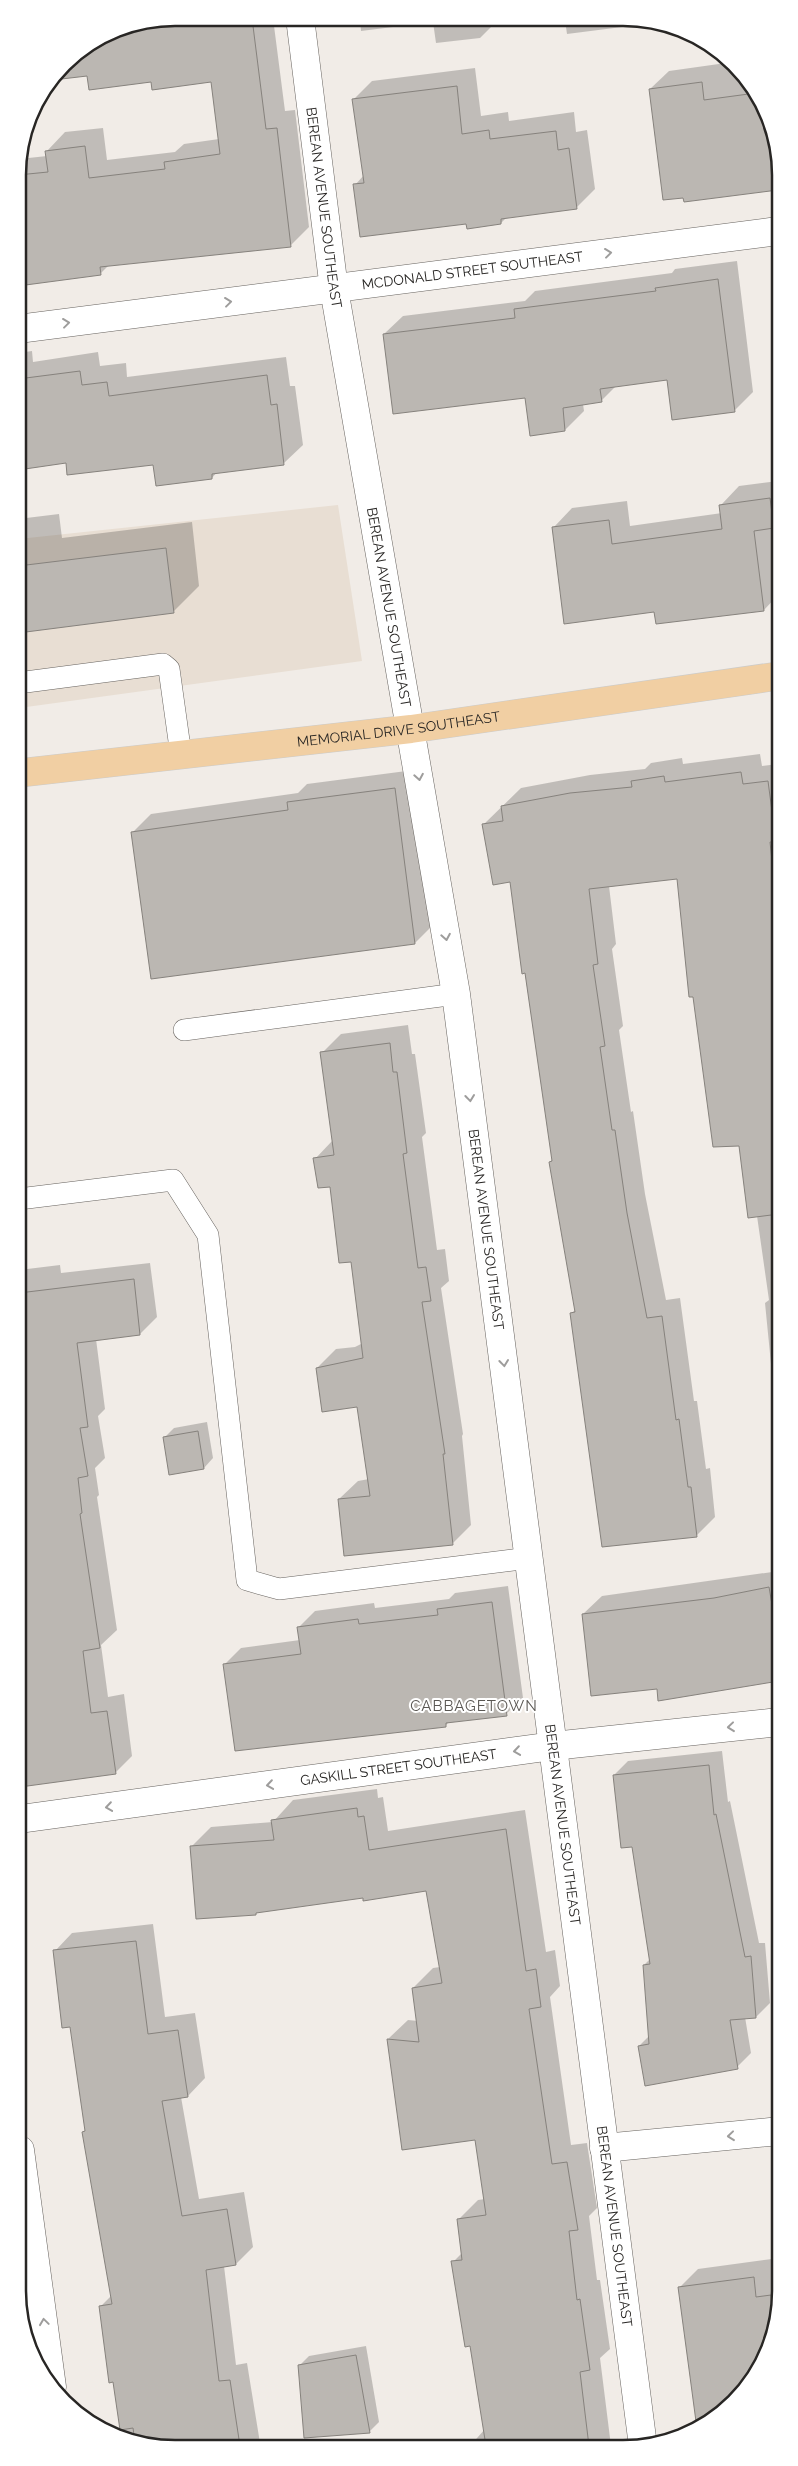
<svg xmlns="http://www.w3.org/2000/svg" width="798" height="2466" font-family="Raleway,sans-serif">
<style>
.built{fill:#e8ded3}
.shadow{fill:#0003}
.building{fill:#bbb7b2;stroke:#86827d}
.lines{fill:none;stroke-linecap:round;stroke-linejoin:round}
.service-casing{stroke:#67635f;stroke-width:22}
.minor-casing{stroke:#67635f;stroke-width:29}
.primary-casing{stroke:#cbcbca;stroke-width:29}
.service{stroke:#fff;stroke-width:21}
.minor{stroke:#fff;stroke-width:28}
.primary{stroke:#f1cfa3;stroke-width:28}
.oneway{stroke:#9e9d9c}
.labels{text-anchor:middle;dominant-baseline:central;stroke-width:4;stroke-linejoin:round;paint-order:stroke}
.street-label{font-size:14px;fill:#282624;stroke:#fff}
.neighbourhood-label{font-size:15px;letter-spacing:1px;fill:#5a5753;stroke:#fff}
.rim{fill:none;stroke:#282624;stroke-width:2.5}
</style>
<rect width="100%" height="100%" fill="#f1ece7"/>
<!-- built -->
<polygon class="built" points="338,505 362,661 19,708 18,539"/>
<!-- shadow -->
<g class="shadow">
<polygon points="175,18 273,18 285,111 295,110 309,227 290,246 109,265 101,273 18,286 19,159 47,156 47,151 65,132 103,128 107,160 175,152 184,144 219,139 212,81 152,81 88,74 54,79 71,57 115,29"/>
<polygon points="337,19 518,20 495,23 480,38 436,43 433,22 361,31 360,20 338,23"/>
<polygon points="565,20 629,20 622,27 567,34"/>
<polygon points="733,62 764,105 778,145 778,189 650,89 669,71"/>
<polygon points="475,68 481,116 508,112 509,121 574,112 576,132 587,130 595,189 576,208 507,217 501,223 467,223 355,185 364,175 353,100 372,81"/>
<polygon points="737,261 753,392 734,411 668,378 617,385 601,401 583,404 584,411 565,430 526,397 384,334 403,316 525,301 535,291 672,273 675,269"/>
<polygon points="32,351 33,362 98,352 100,366 126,363 127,377 286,357 290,386 295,386 303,445 284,463 217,472 212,478 154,463 67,462 18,469 18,353"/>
<polygon points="778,481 778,523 774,526 778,555 778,595 764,610 655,611 554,527 572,508 627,501 630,526 722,513 721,505 739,486"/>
<polygon points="59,514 62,538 192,522 199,586 173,612 18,632 18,519"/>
<polygon points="760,754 762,766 778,764 779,1397 774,1363 771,1364 765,1303 769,1300 757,1216 678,878 609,886 616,944 612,949 623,1026 619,1030 631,1112 633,1111 645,1194 666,1300 680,1298 694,1401 697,1401 706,1469 710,1468 715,1517 696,1536 572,1313 576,1309 550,1162 553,1159 511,881 483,825 521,788 590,775 645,769 651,763 682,758 683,764"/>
<polygon points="414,770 434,924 415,943 132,833 151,814 298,793 307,784"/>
<polygon points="408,1025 412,1054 415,1054 426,1133 422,1137 437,1250 445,1249 449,1281 441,1288 463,1434 462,1436 471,1525 453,1543 339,1499 358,1481 369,1479 358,1405 317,1368 336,1349 355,1347 363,1343 352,1260 331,1185 315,1159 333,1140 322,1053 341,1034"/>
<polygon points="150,1263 157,1317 140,1334 96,1339 105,1409 98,1416 105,1458 95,1468 99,1495 97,1497 117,1630 101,1645 108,1697 124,1694 132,1756 115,1773 20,1786 19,1270 60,1265 61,1273"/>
<polygon points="207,1422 213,1458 204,1468 170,1473 164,1438 174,1428"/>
<polygon points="779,1571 779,1680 659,1700 658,1688 583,1614 602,1596"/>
<polygon points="508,1586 523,1698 506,1714 449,1722 445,1726 224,1665 241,1648 300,1640 299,1627 315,1611 374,1603 375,1608 449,1599 455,1593"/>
<polygon points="722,1751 728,1802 730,1801 759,1943 765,1943 770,2003 756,2017 745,2017 751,2053 737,2067 639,2046 650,2035 644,1965 651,1958 633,1846 614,1775 628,1761"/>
<polygon points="377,1789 378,1798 383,1797 388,1831 525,1810 546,1952 555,1950 560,1986 550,1997 571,2145 587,2143 597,2208 589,2216 597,2280 600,2280 610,2349 600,2358 611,2446 470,2446 485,2429 471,2344 453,2262 463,2252 458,2220 478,2200 485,2199 476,2139 388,2039 408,2020 418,2021 413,1988 433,1968 440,1967 427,1890 364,1897 258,1912 255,1914 191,1847 211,1827 273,1822 293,1800"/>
<polygon points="153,1924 165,2017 195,2013 205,2078 188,2096 181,2097 199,2199 244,2192 253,2247 236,2264 224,2266 236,2365 247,2363 260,2443 258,2446 145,2446 123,2438 101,2306 112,2295 83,2132 86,2130 71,2026 55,1951 72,1933"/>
<polygon points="772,2259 775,2279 780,2279 780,2301 769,2351 742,2395 698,2429 679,2288 698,2269"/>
<polygon points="366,2346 379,2422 370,2431 299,2366 309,2356"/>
</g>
<!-- building -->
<g class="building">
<polygon points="175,18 252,18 266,129 277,128 291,247 100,267 101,275 18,286 18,175 48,172 45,151 85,146 89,178 165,169 164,162 220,154 211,82 152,90 151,82 89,90 87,76 53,80 71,57 115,29"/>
<polygon points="702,82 704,100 756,93 764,105 773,133 778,190 684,202 683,198 663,200 649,89"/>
<polygon points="457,86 462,134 489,130 490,139 556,131 558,150 569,148 577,209 501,219 501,224 467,229 466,224 360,237 353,184 364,183 352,99"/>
<polygon points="718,279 735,412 672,420 667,380 600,389 602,402 563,408 565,431 530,436 525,398 393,414 383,334 515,318 514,309 656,291 655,288"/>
<polygon points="80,371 82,385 107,382 109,396 267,375 271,405 277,404 284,465 212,474 212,479 156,486 153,465 67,475 66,463 18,470 18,379"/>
<polygon points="770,498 774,528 754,531 764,611 656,624 654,612 564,624 552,527 609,520 612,544 722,529 719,505"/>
<polygon points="166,548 174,613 18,633 18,566"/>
<polygon points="741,772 743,784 768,781 776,842 770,842 778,917 779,1214 748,1218 739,1146 713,1147 693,997 689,997 677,879 589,889 598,964 593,965 605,1046 600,1047 612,1130 615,1130 627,1213 647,1318 662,1316 676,1420 679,1419 688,1487 691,1487 697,1537 602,1547 570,1313 575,1312 549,1162 552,1161 525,973 522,974 510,882 493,885 482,824 503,821 501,806 570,793 632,787 631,781 664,776 665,782"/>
<polygon points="395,788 415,944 151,979 131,832 288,810 287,802"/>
<polygon points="390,1043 393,1072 397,1072 407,1153 403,1154 418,1268 426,1267 431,1301 422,1302 445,1454 443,1454 453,1545 344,1556 338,1499 370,1496 357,1407 322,1412 316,1368 363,1358 351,1262 339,1263 330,1187 318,1188 313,1158 334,1155 320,1052"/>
<polygon points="134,1279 140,1335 77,1343 88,1427 80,1428 88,1476 78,1478 82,1513 80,1514 100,1648 83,1651 91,1713 107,1711 116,1774 20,1787 19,1293"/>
<polygon points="198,1431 204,1469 169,1475 163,1437"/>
<polygon points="769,1587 779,1646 779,1681 658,1701 657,1689 591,1696 582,1614 714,1598"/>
<polygon points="492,1602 507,1716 446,1723 446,1727 235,1751 223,1664 301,1654 297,1627 358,1619 359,1624 438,1615 437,1609"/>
<polygon points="709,1765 714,1815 716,1814 745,1957 751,1956 756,2018 730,2020 738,2069 645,2086 638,2046 649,2044 643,1965 650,1964 632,1847 621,1848 613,1775"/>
<polygon points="357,1808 358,1817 364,1816 369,1850 506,1829 526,1971 536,1969 541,2007 529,2009 552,2164 567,2162 578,2230 569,2231 577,2300 580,2299 590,2370 580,2372 589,2446 486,2446 470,2346 465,2347 451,2261 462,2260 457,2219 486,2215 475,2140 402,2150 387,2039 419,2042 412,1988 442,1983 426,1891 363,1901 363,1898 256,1913 256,1915 196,1919 190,1846 274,1840 271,1820"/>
<polygon points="136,1941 148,2034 178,2030 188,2097 162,2101 182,2216 227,2209 236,2265 206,2270 219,2381 230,2380 240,2446 145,2446 135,2442 133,2428 120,2430 113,2382 109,2383 99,2306 112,2304 82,2132 85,2131 70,2027 62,2028 53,1950"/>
<polygon points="754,2277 756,2297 771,2295 775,2324 769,2351 742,2395 697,2429 678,2287"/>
<polygon points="356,2355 370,2433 304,2438 298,2365"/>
</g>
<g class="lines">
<defs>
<g id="service">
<polyline points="18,683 163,664 169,669 181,755"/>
<polyline points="184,1030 456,994"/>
<polyline points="19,1199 173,1180 208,1235 247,1580 279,1589 529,1558"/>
</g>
<g id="minor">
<path id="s1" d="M 300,18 L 334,289 L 456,994 L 643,2446"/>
<path id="s2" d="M 18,329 L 778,231"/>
<path id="s3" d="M 20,1819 L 553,1746 L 779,1722"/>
<polyline points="604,2148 780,2131"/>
<polyline points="20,2150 52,2387"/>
</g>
<g id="primary">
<path id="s4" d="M 19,773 L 411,729 L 778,676"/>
</g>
</defs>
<!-- service casing -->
<use href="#service" class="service-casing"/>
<!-- minor casing -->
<use href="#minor" class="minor-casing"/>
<!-- primary casing -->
<use href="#primary" class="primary-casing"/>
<!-- service -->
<use href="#service" class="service"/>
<!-- minor -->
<use href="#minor" class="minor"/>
<!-- primary -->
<use href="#primary" class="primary"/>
</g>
<!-- one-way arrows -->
<defs><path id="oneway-chevron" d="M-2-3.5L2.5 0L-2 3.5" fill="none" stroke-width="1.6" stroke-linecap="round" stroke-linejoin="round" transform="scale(1.25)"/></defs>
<g class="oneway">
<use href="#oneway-chevron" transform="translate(608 253) rotate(-7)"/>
<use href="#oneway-chevron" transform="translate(228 302) rotate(-7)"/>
<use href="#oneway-chevron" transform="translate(66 323) rotate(-7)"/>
<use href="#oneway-chevron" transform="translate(419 777) rotate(80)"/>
<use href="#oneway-chevron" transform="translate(446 937) rotate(80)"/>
<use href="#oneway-chevron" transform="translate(470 1098) rotate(83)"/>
<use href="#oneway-chevron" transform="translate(504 1363) rotate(83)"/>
<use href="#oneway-chevron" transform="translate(731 1727) rotate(174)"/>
<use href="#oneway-chevron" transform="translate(517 1751) rotate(172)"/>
<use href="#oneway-chevron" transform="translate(270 1785) rotate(172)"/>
<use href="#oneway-chevron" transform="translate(109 1807) rotate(172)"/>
<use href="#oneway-chevron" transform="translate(731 2136) rotate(174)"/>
<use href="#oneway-chevron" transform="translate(44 2322) rotate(-98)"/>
</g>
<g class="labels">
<!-- street labels -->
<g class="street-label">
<text stroke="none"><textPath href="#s1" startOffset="191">BEREAN AVENUE SOUTHEAST</textPath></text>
<text stroke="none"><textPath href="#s2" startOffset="458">MCDONALD STREET SOUTHEAST</textPath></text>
<text stroke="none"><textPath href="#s1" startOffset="596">BEREAN AVENUE SOUTHEAST</textPath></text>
<text stroke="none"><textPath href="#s4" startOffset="382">MEMORIAL DRIVE SOUTHEAST</textPath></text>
<text stroke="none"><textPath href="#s1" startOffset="1226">BEREAN AVENUE SOUTHEAST</textPath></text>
<text stroke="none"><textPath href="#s3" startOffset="382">GASKILL STREET SOUTHEAST</textPath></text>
<text stroke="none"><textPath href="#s1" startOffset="1826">BEREAN AVENUE SOUTHEAST</textPath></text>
<text stroke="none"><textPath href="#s1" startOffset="2231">BEREAN AVENUE SOUTHEAST</textPath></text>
</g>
<!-- neighbourhood labels -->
<g class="neighbourhood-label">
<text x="474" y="1706">CABBAGETOWN</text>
</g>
</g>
<!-- crop -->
<path d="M0 0H798V2466H0ZM175 26H623A149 149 0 0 1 772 175V2291A149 149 0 0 1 623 2440H175A149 149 0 0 1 26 2291V175A149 149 0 0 1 175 26Z" fill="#fff" fill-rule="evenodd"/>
<path class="rim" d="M175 26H623A149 149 0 0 1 772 175V2291A149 149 0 0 1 623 2440H175A149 149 0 0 1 26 2291V175A149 149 0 0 1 175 26Z"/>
</svg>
